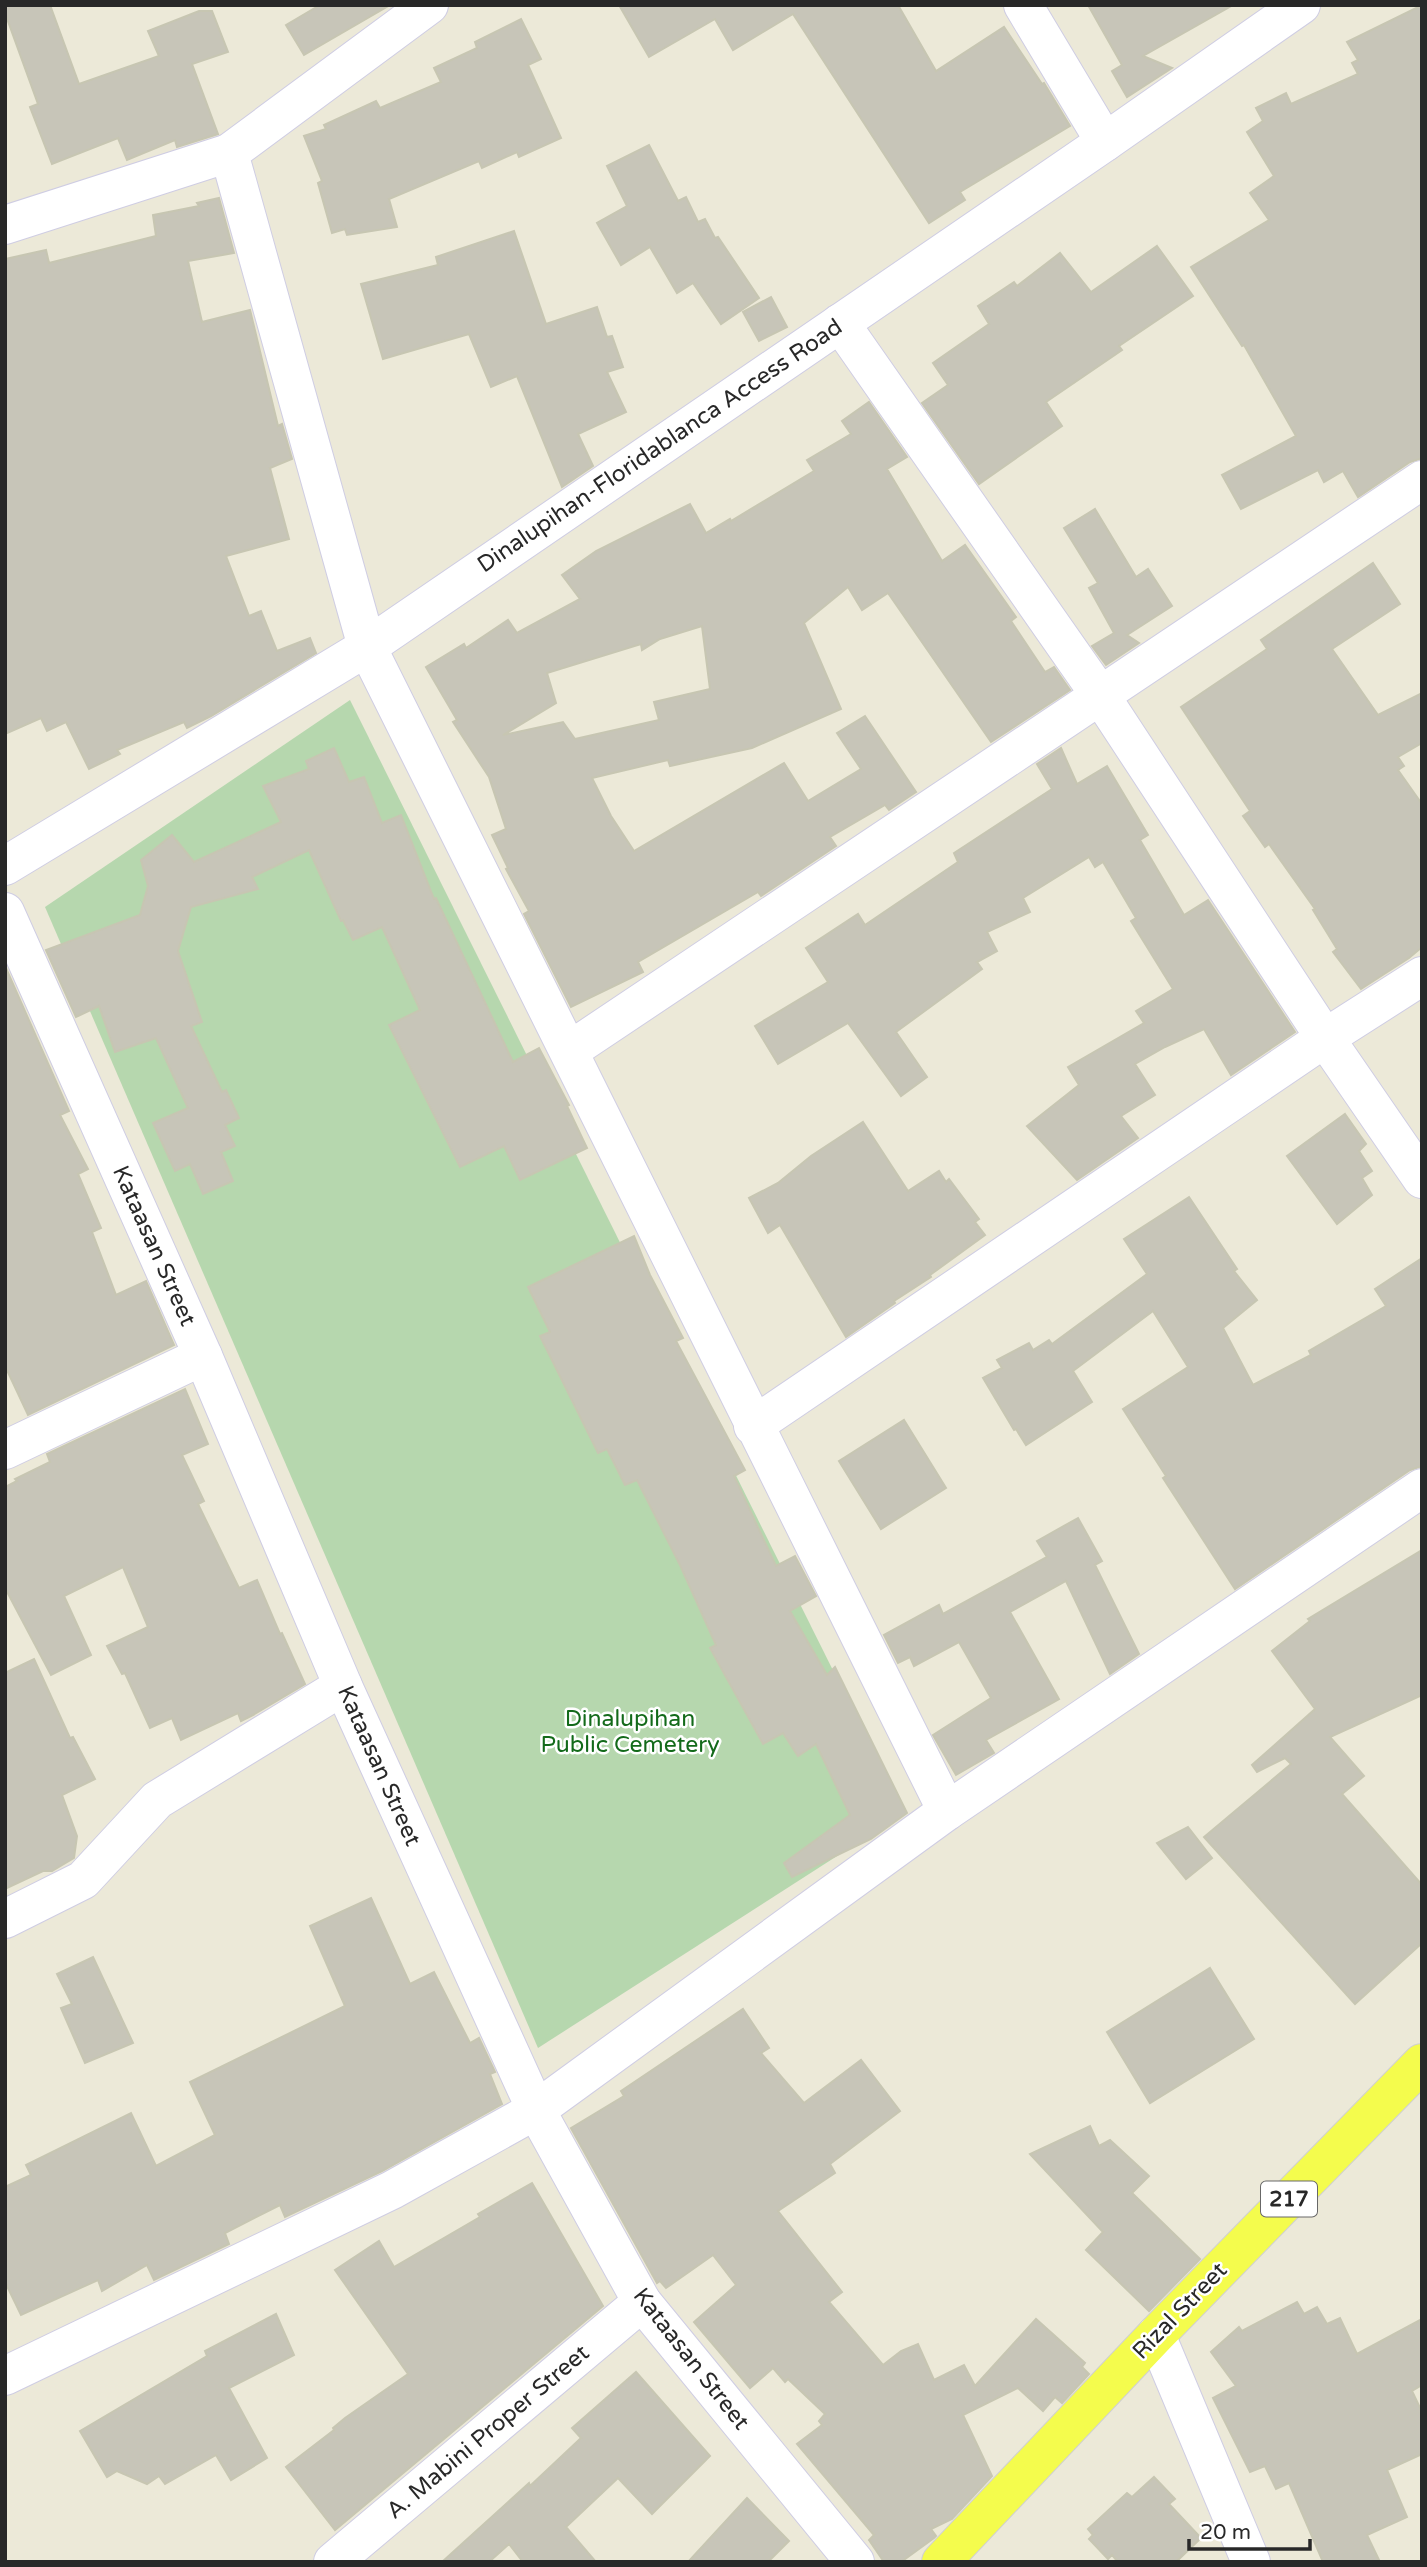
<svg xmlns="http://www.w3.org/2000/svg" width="1427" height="2567" font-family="'Varela Round',sans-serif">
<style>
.cemetery{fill:#b6d7ae}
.building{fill:#c7c5b8;stroke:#c7c6b2;stroke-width:2;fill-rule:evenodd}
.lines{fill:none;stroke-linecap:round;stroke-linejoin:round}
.street-casing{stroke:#cfcde3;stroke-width:40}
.secondary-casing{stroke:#cfcde3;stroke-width:40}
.primary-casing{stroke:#d0d0d0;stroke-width:40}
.street{stroke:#fff;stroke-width:38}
.secondary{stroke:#fff;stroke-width:38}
.primary{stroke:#f4fc4d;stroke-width:38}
.labels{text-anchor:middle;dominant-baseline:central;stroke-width:5;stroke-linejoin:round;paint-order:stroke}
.shield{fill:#fff;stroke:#686868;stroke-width:2}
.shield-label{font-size:21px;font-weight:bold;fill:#282828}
.street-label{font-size:23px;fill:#282828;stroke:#fff}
.park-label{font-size:23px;fill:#136a1a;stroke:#fff}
</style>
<rect width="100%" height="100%" fill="#ece9d8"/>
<!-- cemetery -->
<polygon class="cemetery" points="350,700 904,1813 538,2048 45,907"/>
<!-- building -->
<g class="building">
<polygon points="5,5 50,5 79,84 159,56 148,31 199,11 212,11 228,52 192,64 218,134 177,147 175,140 127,160 118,138 52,164 30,107 38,104 5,13"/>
<polygon points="320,5 390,5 304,55 286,25"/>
<polygon points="619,5 898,5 936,71 1004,27 1042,84 1044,83 1070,126 960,192 965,200 929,223 793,14 733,50 715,19 649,57"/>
<polygon points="1088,5 1233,5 1143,56 1172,68 1127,97 1112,71 1122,65"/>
<polygon points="1422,5 1422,458 1410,462 1358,497 1343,471 1324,482 1318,470 1241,509 1222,475 1296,436 1244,345 1242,346 1191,267 1269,220 1250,193 1274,176 1247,132 1263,121 1256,108 1286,93 1291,104 1358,74 1352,63 1358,60 1347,42"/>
<polygon points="521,19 541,59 528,65 561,138 519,157 517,152 482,168 479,161 389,199 397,227 347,235 345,229 332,233 318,183 322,181 304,136 326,129 324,125 376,101 380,108 441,82 434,68 477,48 475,42"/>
<polygon points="649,145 678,201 686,197 698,222 705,219 715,238 718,237 759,298 721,324 693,283 677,293 650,247 621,265 597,223 627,206 607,166"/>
<polygon points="219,198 234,253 188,261 202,322 250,310 278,426 282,424 292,459 270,468 289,539 226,556 249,616 261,611 277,651 310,638 316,653 211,716 187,728 184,722 117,750 120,754 89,769 66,722 47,731 41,718 5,734 5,259 46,250 49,263 156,236 153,215 199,206 197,203"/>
<polygon points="514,231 546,324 597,307 607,337 612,336 623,367 607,372 626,412 578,434 593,466 562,487 517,376 491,387 469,334 383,359 361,284 438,265 436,257"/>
<polygon points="1157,246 1193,296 1119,346 1122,350 1046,402 1062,426 979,484 922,403 948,385 933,363 989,324 978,306 1014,282 1017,286 1060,253 1091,292"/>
<polygon points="771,297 787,327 759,341 743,312"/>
<path d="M 869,402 L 907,457 L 887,469 L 942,561 L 965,545 L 1016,617 L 1011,621 L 1045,672 L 1054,667 L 1070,690 L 991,742 L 888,593 L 862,610 L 848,587 L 804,623 L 841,709 L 752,748 L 670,766 L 668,760 L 592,778 L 611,816 L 634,851 L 784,763 L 808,801 L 861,769 L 837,733 L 865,716 L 916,792 L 889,810 L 885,805 L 830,837 L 836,846 L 761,896 L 758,892 L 638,962 L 643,972 L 571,1007 L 524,914 L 529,911 L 506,869 L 508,868 L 492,835 L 506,829 L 489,777 L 453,722 L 457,720 L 426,667 L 464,644 L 466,648 L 508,620 L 517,633 L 580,599 L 562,575 L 596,551 L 690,504 L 706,533 L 730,519 L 731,521 L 814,471 L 807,460 L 851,434 L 842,421 ZM 702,626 L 710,689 L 654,702 L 659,720 L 575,739 L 563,722 L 503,735 L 556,703 L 547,673 L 641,644 L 642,650 L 660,639 Z"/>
<polygon points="1095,509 1136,577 1148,569 1172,606 1127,635 1139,643 1106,665 1092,646 1114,633 1089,588 1098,583 1064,528"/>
<polygon points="1373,563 1400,604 1332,649 1378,715 1422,693 1422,743 1398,757 1404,766 1398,770 1422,804 1422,947 1409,958 1361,989 1333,952 1337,949 1313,910 1315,909 1269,844 1265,847 1243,816 1250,811 1181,707 1267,649 1261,640"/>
<polygon points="334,748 349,782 364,777 382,823 401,815 434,899 436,898 513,1062 539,1048 569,1105 567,1106 587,1148 520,1180 504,1146 460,1167 389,1025 420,1010 382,927 353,940 343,920 341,921 309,850 252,877 258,889 191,907 178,951 202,1022 191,1026 222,1092 226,1090 239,1118 225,1125 235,1146 221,1152 233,1181 203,1194 190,1164 175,1171 153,1123 188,1108 156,1038 115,1052 99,1006 76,1017 46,950 140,915 148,886 141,860 172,835 194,862 281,822 263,786 309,769 306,761"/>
<polygon points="1061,748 1077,784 1107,766 1148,835 1140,840 1184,915 1208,900 1295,1032 1231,1075 1204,1029 1165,1047 1135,1064 1155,1095 1121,1116 1138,1138 1077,1180 1027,1126 1079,1085 1068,1067 1144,1023 1136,1011 1173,989 1131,921 1136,918 1103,862 1095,867 1089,857 1023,898 1030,912 987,932 997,951 977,962 982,969 896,1032 927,1077 901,1096 848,1023 778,1064 755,1026 828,982 806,948 858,914 865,925 958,862 954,853 1052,789 1037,764"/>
<polygon points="5,966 69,1111 60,1115 88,1169 78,1174 101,1228 92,1232 116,1295 146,1281 174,1345 28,1415 5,1366"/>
<polygon points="1345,1114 1366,1144 1359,1151 1372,1171 1362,1178 1372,1195 1337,1224 1287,1156"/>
<polygon points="863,1122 908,1191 939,1171 946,1182 949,1179 979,1219 975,1222 985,1235 930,1275 931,1277 894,1301 895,1303 846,1337 780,1225 768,1233 749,1198 778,1183 811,1156"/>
<polygon points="1189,1197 1237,1269 1234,1271 1257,1300 1223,1328 1253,1385 1311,1355 1309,1351 1386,1306 1375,1289 1422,1258 1422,1466 1410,1470 1235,1589 1163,1478 1166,1476 1123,1409 1188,1367 1153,1311 1073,1371 1092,1402 1026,1445 1016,1429 1014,1430 983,1378 1002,1368 997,1360 1029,1343 1033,1350 1049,1340 1052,1344 1147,1274 1124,1239"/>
<polygon points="634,1236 650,1275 683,1338 676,1341 745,1470 734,1476 776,1566 795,1556 816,1596 790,1611 827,1675 835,1667 907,1813 871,1839 792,1877 784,1863 850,1815 816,1744 798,1756 783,1733 763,1744 710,1648 716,1645 680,1565 637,1480 625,1485 607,1449 598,1453 540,1336 550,1332 528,1287"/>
<polygon points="185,1389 208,1444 182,1455 204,1501 198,1504 239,1588 257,1580 280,1634 282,1633 305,1684 253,1715 241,1721 238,1713 181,1740 172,1718 150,1728 125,1673 122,1674 107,1646 148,1627 123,1567 64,1596 91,1655 51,1675 5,1588 5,1487 17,1481 15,1479 50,1462 47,1454"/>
<polygon points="904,1420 946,1488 881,1529 839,1461"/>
<polygon points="1078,1518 1102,1561 1095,1565 1139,1654 1110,1674 1066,1581 1010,1612 1059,1699 986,1740 994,1753 956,1775 933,1735 991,1698 959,1642 914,1666 910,1657 898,1663 884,1635 939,1605 943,1614 1047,1557 1037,1541"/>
<polygon points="1422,1550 1422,1695 1330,1737 1364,1776 1342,1794 1422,1885 1422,1943 1355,2004 1204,1837 1291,1764 1285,1758 1257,1772 1252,1765 1315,1709 1272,1651 1310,1621 1308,1619"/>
<polygon points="34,1659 70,1738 73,1737 95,1779 62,1795 77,1836 74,1858 52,1871 43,1871 5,1889 5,1673"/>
<polygon points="1188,1827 1212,1858 1186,1879 1157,1843"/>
<polygon points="371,1898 410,1984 434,1972 470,2043 479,2038 495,2072 490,2074 502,2104 382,2171 285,2217 280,2205 225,2233 229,2244 154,2280 147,2265 102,2291 98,2280 21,2315 5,2282 5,2187 31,2175 26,2165 131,2113 156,2166 215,2135 190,2082 345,2006 310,1926"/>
<polygon points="93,1957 133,2043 85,2063 61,2008 72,2004 57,1974"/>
<polygon points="1210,1968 1254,2039 1150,2103 1107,2032"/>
<polygon points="743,2009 769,2048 761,2053 804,2103 861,2060 900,2111 830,2164 835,2173 778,2211 842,2292 829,2302 883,2365 901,2351 918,2344 934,2380 964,2365 975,2386 1036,2319 1085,2363 1082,2367 1089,2374 1062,2403 1055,2397 1043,2411 1018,2388 963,2415 992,2476 952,2519 931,2529 936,2536 934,2538 901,2562 884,2562 869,2540 874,2535 797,2444 822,2425 819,2421 825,2414 788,2379 785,2382 773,2368 750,2388 694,2322 736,2285 713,2255 666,2288 660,2281 657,2283 571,2128 624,2096 621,2091"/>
<polygon points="1090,2126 1099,2146 1110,2140 1149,2176 1132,2193 1200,2259 1149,2311 1086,2250 1103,2232 1030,2154"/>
<polygon points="532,2183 603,2306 335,2530 286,2467 334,2430 333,2428 345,2418 408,2374 335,2270 379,2241 394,2267 480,2217 478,2214"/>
<polygon points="1297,2302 1304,2314 1317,2307 1327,2324 1340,2318 1357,2354 1422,2319 1422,2385 1412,2391 1422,2412 1422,2454 1387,2470 1407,2517 1367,2535 1380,2562 1323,2562 1289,2483 1276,2489 1265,2466 1250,2472 1213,2398 1236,2386 1211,2352 1239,2327 1242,2331"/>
<polygon points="276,2314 294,2355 229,2388 267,2458 231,2480 216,2455 165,2484 159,2476 147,2484 117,2471 107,2477 80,2431 207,2356 205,2351"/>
<polygon points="636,2372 710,2456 652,2514 618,2478 566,2527 596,2562 523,2562 509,2544 489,2562 442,2562 529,2483 530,2486 581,2438 572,2428"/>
<polygon points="1154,2477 1175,2499 1169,2504 1201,2538 1176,2562 1118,2562 1112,2555 1108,2559 1089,2539 1093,2535 1088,2529 1127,2493 1132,2497"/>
<polygon points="747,2498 789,2541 768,2562 688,2562"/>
</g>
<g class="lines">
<defs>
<g id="street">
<polyline points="429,5 229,153 367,647 947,1811"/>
<polyline points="1023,5 1105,142"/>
<polyline points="5,225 229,153"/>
<polyline points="840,323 1100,695 1325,1038 1422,1179"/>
<polyline points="5,912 203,1356 343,1686 536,2110 642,2302 855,2562"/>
<polyline points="569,1051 1422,480"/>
<polyline points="753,1426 1325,1038 1422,976"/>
<polyline points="5,1450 203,1356"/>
<polyline points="5,1919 83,1880 157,1800 343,1686"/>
<polyline points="1156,2335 1251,2562"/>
<polyline points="5,2376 392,2190 536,2110 947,1811 1422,1488"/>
<polyline points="333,2562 642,2302"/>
</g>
<polyline id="secondary" points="5,866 367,647 1105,142 1301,5"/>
<polyline id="primary" points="941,2562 1156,2335 1422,2063"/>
</defs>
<!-- street casing -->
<use href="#street" class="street-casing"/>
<!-- secondary casing -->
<use href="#secondary" class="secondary-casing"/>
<!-- primary casing -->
<use href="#primary" class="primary-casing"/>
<!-- street -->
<use href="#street" class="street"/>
<!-- secondary -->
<use href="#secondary" class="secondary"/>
<!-- primary -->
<use href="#primary" class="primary"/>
</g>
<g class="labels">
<!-- shield labels -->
<rect class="shield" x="1261" y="2181.5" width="56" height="35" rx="5"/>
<g class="shield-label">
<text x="1289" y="2199">217</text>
</g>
<!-- street labels -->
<g class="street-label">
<text transform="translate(660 446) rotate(-34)">Dinalupihan-Floridablanca Access Road</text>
<text transform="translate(154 1246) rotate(66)">Kataasan Street</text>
<text transform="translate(379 1766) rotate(66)">Kataasan Street</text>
<text transform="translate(1180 2311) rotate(-46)">Rizal Street</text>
<text transform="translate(691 2359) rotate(52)">Kataasan Street</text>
<text transform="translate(488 2432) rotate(-40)">A. Mabini Proper Street</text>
</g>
<!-- park labels -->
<g class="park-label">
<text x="630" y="1719">Dinalupihan<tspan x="630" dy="26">Public Cemetery</tspan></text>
</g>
</g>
<!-- border -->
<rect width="1427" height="2567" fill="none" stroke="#282828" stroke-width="14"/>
<!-- scale -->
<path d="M1189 2539v10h121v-10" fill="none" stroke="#282828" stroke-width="3.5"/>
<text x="1200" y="2539" font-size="21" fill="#282828" stroke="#ffffff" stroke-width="5" paint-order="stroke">20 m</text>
</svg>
